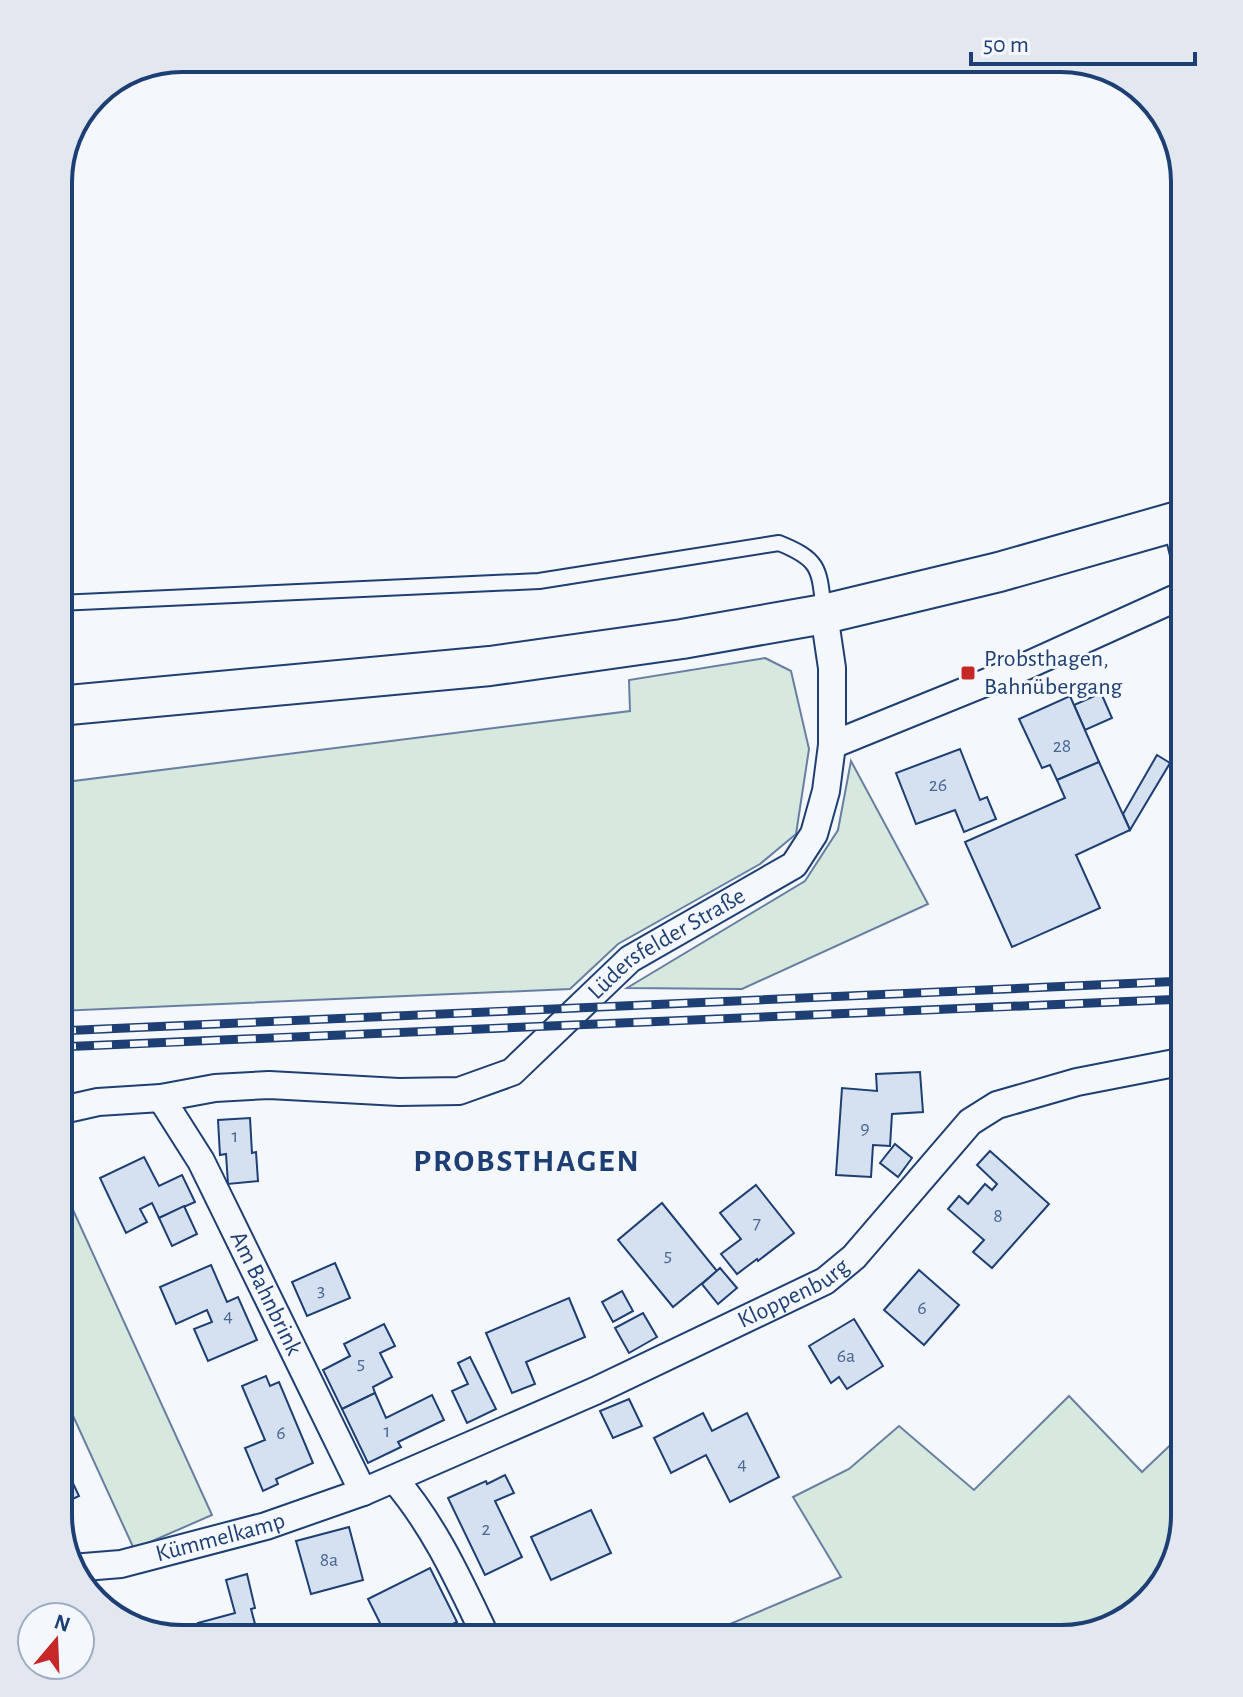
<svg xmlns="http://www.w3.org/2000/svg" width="1243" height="1697" font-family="'Alegreya Sans',sans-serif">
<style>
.green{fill:#d7e8df;stroke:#687fa3;stroke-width:2}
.building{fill:#d5e0f0;stroke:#1d3f73;stroke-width:2}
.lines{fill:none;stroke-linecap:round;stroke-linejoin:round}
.lane-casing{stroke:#1d3f73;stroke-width:18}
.street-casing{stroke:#1d3f73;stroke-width:30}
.secondary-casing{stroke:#1d3f73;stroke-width:42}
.lane{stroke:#f4f7fb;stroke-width:14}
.street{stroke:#f4f7fb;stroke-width:26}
.secondary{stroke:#f4f7fb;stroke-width:38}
.rail-casing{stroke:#1d3f73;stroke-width:9}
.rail{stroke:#f4f7fb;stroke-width:6;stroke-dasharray:18;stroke-linecap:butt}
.poi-dot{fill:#c62828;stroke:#f4f7fb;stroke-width:3}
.labels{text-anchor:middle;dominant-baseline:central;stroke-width:6;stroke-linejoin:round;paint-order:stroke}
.number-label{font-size:20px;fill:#4b6792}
.poi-label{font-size:24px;fill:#1d3f73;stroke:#f4f7fb;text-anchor:start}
.street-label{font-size:24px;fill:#1d3f73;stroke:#f4f7fb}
.district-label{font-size:32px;font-weight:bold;letter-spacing:2px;fill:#1d3f73;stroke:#f4f7fb}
.rim{fill:none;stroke:#1d3f73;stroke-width:4}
</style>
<rect width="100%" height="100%" fill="#f4f7fb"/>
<!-- green -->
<g class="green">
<polygon points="765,658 791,671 809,749 796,834 760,864 618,944 570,989 58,1011 58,783 630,711 629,680"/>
<polygon points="851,761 928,904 742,989 627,988 805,881 838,830"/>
<polygon points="58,1177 212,1515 134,1549 58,1383"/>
<polygon points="1069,1396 1142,1472 1185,1431 1185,1516 1168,1577 1123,1622 1062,1639 721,1639 718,1629 841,1577 793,1497 849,1469 899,1426 974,1490"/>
</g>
<!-- building -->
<g class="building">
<polygon points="1101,693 1112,718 1085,730 1074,705"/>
<polygon points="1070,696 1099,762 1057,780 1050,765 1042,768 1019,719"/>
<polygon points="960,749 980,800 987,797 996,819 964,832 955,810 916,824 896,773"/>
<polygon points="1157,755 1170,763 1130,830 1123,814"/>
<polygon points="1099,762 1130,830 1076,855 1100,908 1012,947 965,842 1065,798 1057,780"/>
<polygon points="920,1072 923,1112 892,1114 890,1146 873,1145 871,1177 836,1175 842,1088 877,1091 876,1074"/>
<polygon points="250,1118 252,1153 256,1152 258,1181 228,1184 226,1154 220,1155 218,1120"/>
<polygon points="895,1144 912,1158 898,1177 880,1163"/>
<polygon points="990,1151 1049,1204 992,1268 973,1252 984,1240 948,1209 959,1196 968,1204 985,1184 992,1190 997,1184 977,1165"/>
<polygon points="144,1157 159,1186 182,1175 195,1202 159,1218 152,1203 140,1209 147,1222 126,1233 100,1178"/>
<polygon points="756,1185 794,1233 758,1261 757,1259 737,1274 721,1254 741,1239 720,1213"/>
<polygon points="662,1203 717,1271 673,1307 618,1240"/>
<polygon points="184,1206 197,1234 172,1246 159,1218"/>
<polygon points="335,1263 350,1298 307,1316 292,1282"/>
<polygon points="211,1265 227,1302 238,1297 257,1340 208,1361 194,1329 212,1322 207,1310 176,1324 160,1287"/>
<polygon points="720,1268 737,1288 718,1304 702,1284"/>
<polygon points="919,1270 959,1305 924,1345 884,1310"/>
<polygon points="622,1291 633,1311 613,1322 602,1302"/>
<polygon points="569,1298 585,1337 526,1362 535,1384 512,1393 486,1333"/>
<polygon points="643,1313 657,1337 629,1353 615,1328"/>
<polygon points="854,1319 883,1366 847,1389 839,1377 831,1383 809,1346"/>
<polygon points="384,1324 395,1346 380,1353 392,1377 373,1387 375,1393 342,1409 323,1370 350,1356 344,1344"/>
<polygon points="470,1357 496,1409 467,1423 452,1391 468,1384 458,1363"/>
<polygon points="266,1376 270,1386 279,1382 313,1463 276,1479 278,1484 263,1491 245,1448 265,1440 242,1386"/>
<polygon points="375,1393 386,1418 432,1395 444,1420 398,1442 401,1447 368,1463 342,1409"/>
<polygon points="629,1399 642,1426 613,1438 600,1411"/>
<polygon points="703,1413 712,1431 747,1413 779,1477 730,1502 706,1455 671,1473 654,1438"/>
<polygon points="62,1460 79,1496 58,1506 58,1461"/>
<polygon points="505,1475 514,1493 495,1501 522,1557 485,1575 448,1498 486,1481 487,1484"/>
<polygon points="591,1510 611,1553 551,1580 531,1537"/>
<polygon points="349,1527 363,1580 311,1594 296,1541"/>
<polygon points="430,1568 457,1622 422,1639 388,1639 368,1599"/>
<polygon points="247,1574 255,1608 251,1609 259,1639 202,1639 198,1623 235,1613 226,1580"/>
</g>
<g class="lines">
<defs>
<path id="lane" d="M 58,603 L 539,581 L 779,543 C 821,560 819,569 824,612"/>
<g id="street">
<polyline points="1176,522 1185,558"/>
<polyline points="832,745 1017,670 1185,594"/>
<path id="s1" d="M 161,1098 L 201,1161 L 363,1492"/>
<path id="s2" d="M 58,1111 L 98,1102 L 161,1098 L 215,1088 L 269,1085 L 399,1092 L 459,1091 L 512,1072 L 630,959 L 794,865 L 814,834 L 826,791 L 832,745 L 832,668 L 824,614"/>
<path d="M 395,1480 C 436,1528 460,1583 487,1639"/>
<path id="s3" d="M 72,1568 L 121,1564 L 266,1526 L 363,1492 L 595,1391 L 825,1281 L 854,1257 L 970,1122 L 997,1105 L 1077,1082 L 1185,1061"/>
</g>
<polyline id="secondary" points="58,706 490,666 682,639 824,614 999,572 1185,519"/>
</defs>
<!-- lane casing -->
<use href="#lane" class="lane-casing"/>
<!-- street casing -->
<use href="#street" class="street-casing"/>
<!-- secondary casing -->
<use href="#secondary" class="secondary-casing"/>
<!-- lane -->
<use href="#lane" class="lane"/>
<!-- street -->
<use href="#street" class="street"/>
<!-- secondary -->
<use href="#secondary" class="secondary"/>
<defs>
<g id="rail">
<polyline points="58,1031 1185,981"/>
<polyline points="58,1047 1185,999"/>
</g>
</defs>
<!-- rail casing -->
<use href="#rail" class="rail-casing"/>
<!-- rail -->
<use href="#rail" class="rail"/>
</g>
<!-- markers -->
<rect class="poi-dot" x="960" y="665" width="16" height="16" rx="4"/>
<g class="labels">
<!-- number labels -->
<g class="number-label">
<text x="1062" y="746">28</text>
<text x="938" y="785">26</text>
<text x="865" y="1128">9</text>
<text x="235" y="1136">1</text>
<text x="998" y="1216">8</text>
<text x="757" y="1223">7</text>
<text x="668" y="1255">5</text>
<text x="321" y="1290">3</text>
<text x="922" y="1308">6</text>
<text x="228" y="1316">4</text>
<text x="846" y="1356">6a</text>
<text x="361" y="1363">5</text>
<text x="387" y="1431">1</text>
<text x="281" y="1433">6</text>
<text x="742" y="1464">4</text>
<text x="486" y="1529">2</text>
<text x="329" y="1560">8a</text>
</g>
<!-- poi labels -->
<g class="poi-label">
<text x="984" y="659">Probsthagen,<tspan x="984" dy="28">Bahnübergang</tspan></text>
</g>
<!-- street labels -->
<g class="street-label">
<text stroke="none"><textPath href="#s2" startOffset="662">Lüdersfelder Straße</textPath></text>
<text stroke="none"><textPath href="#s3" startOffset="776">Kloppenburg</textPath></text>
<text stroke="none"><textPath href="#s1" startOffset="222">Am Bahnbrink</textPath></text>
<text stroke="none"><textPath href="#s3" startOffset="152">Kümmelkamp</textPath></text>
</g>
<!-- district labels -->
<g class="district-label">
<text x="527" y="1161">PROBSTHAGEN</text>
</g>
</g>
<!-- crop -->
<path d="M0 0H1243V1697H0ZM182 72H1061A110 110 0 0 1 1171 182V1515A110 110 0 0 1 1061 1625H182A110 110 0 0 1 72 1515V182A110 110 0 0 1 182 72Z" fill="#e3e8f0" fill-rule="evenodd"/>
<path class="rim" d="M182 72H1061A110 110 0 0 1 1171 182V1515A110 110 0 0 1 1061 1625H182A110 110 0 0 1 72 1515V182A110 110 0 0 1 182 72Z"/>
<!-- north arrow -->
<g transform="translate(56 1641) rotate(19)"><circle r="38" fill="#f4f7fb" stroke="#9eadc5" stroke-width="2"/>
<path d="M0-6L14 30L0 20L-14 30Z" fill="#c62828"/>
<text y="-12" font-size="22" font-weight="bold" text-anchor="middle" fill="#1d3f73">N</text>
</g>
<!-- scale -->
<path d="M971 52v12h224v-12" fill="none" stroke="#1d3f73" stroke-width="4"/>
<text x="983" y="52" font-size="24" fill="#1d3f73" stroke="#f4f7fb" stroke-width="6" paint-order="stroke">50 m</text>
</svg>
